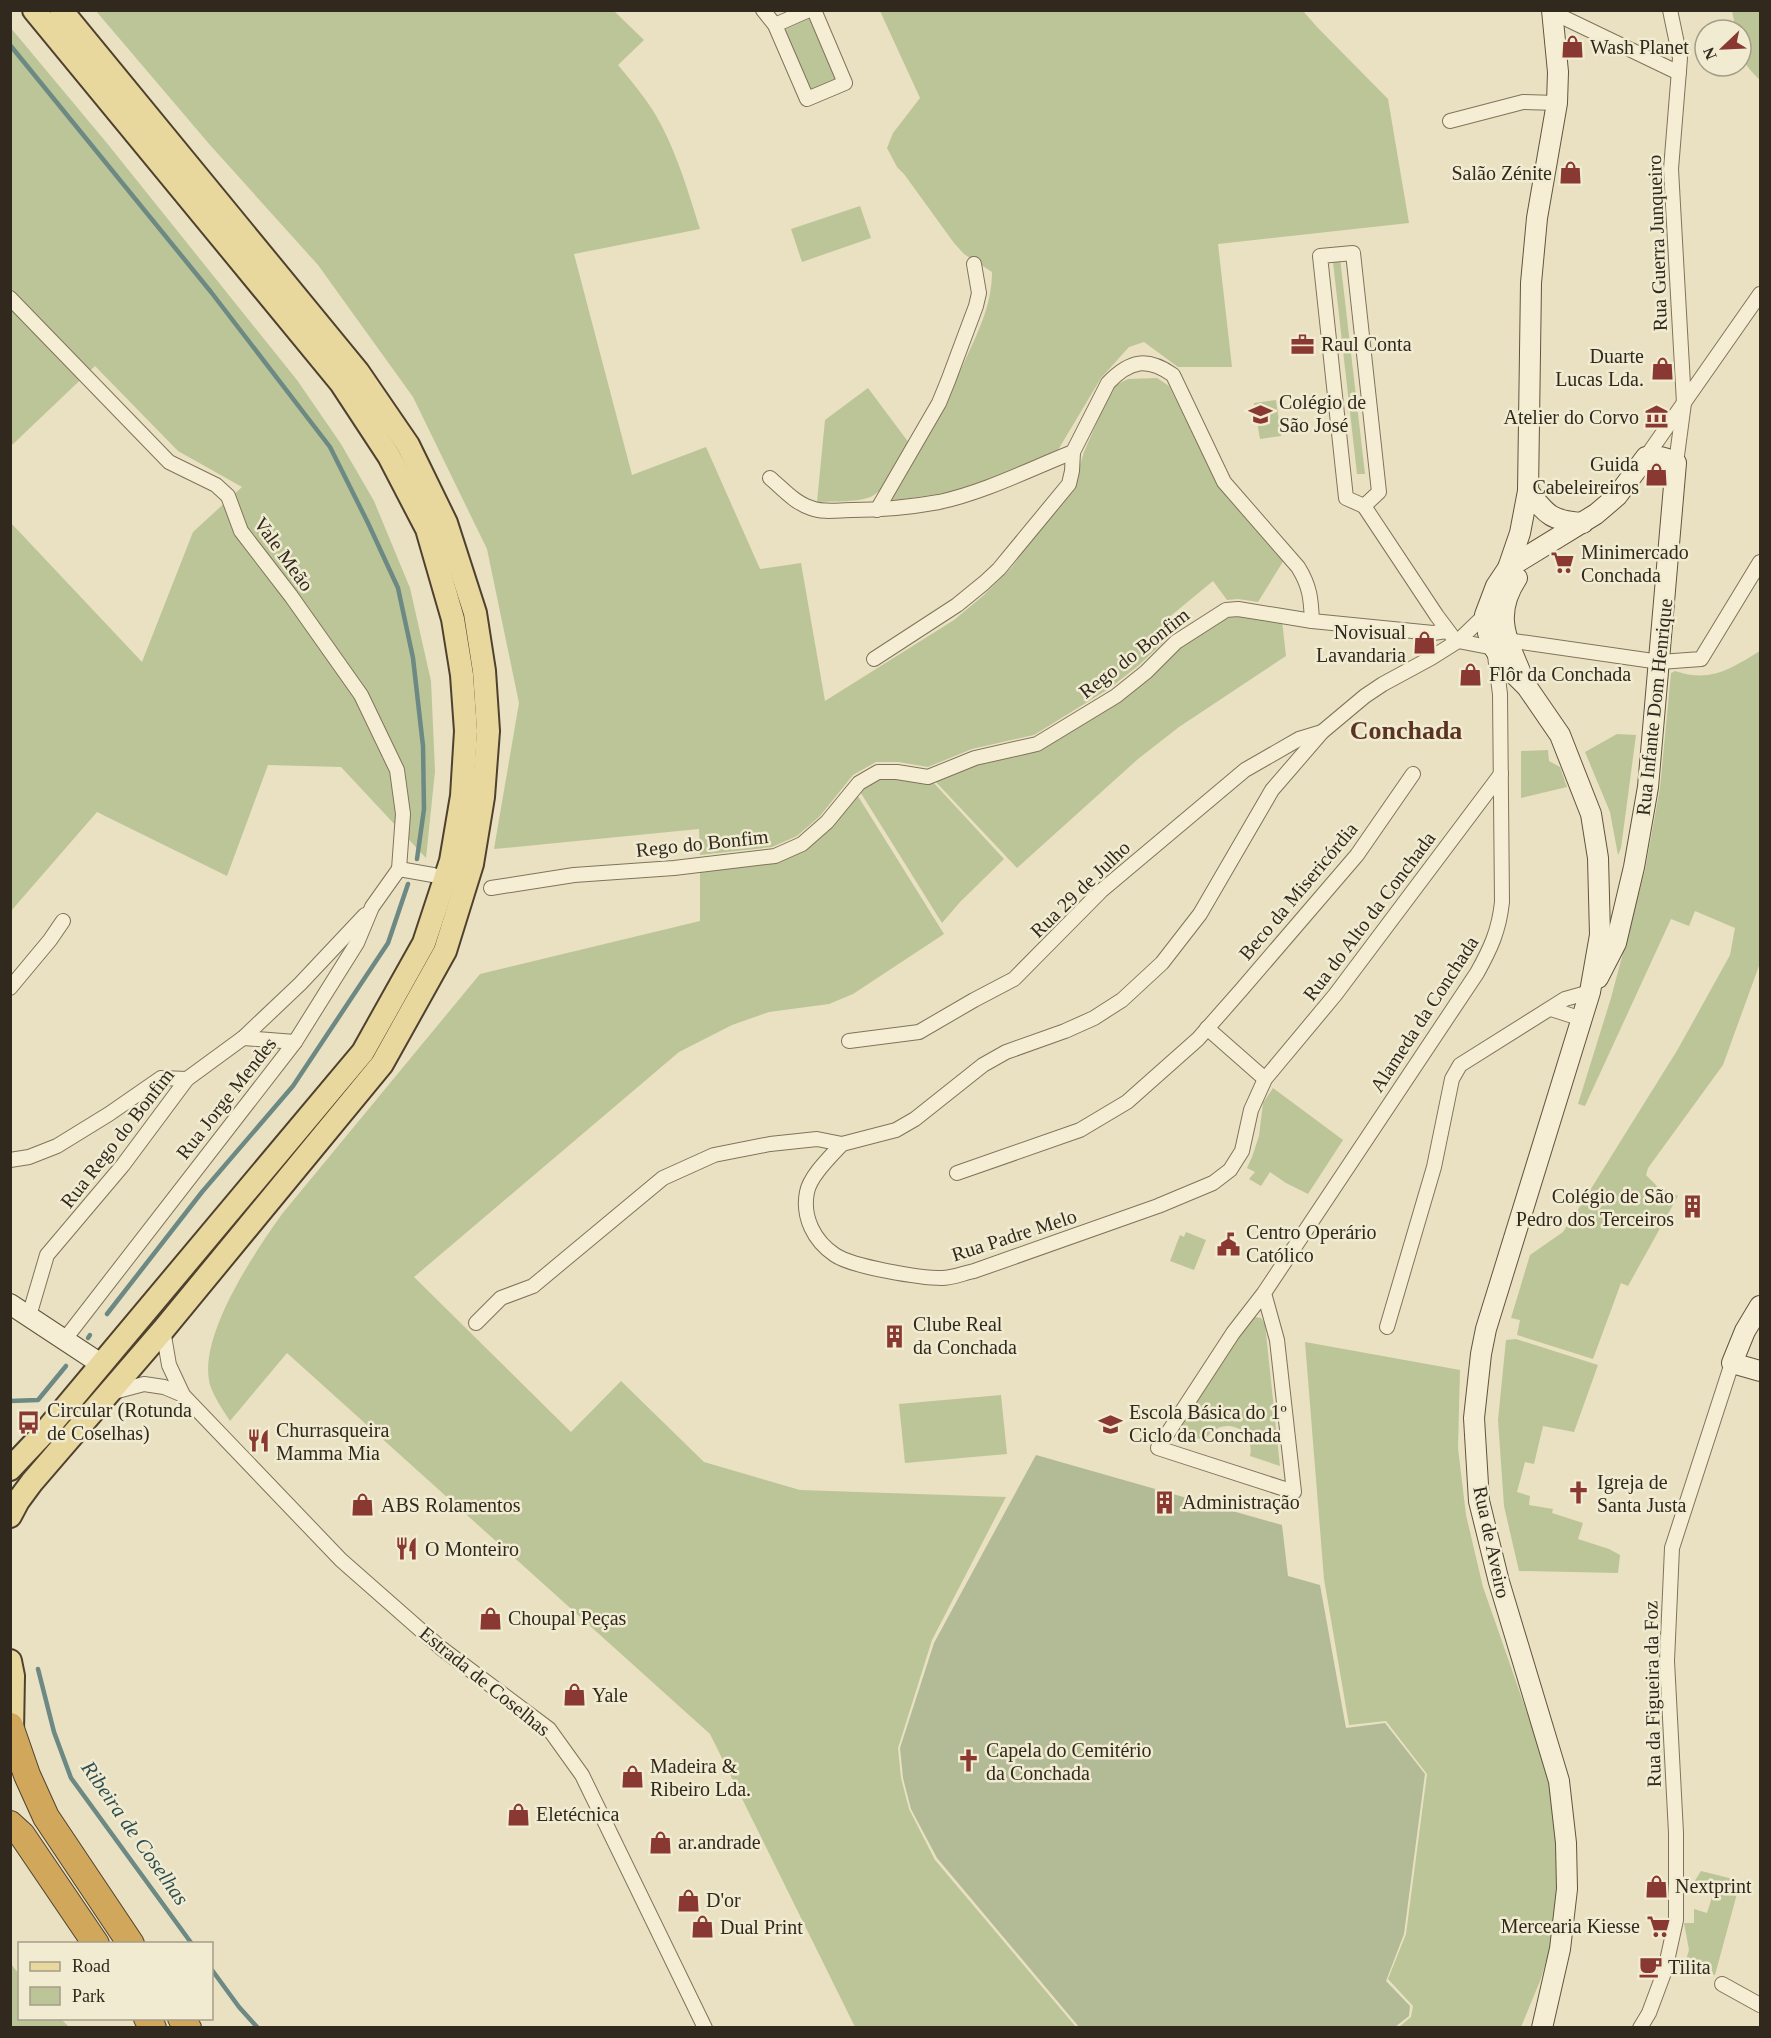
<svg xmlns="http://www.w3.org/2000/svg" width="1771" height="2038" font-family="'Times New Roman',serif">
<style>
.green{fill:#bcc597}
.cemetery{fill:#b3bb96}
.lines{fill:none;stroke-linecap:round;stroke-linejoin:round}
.stream{stroke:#6c8984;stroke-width:4.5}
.street-casing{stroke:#81735b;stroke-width:16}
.secondary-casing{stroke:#62543e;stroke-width:22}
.primary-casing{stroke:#4f412f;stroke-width:26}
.highway-casing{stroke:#4f412f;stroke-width:28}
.street{stroke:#f5eed4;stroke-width:14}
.secondary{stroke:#f5eed4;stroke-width:20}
.primary{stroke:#e9d89d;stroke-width:22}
.highway{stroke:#d0a75b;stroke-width:26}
.labels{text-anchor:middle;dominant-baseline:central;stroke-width:5;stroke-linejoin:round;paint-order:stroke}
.poi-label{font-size:20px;fill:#32291e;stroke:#f1ebd1;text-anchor:start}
.street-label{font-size:20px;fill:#32291e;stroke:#f1ebd1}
.water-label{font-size:21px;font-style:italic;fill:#2e4f50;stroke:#f1ebd1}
.district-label{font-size:26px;font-weight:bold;fill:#5a3322;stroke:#f1ebd1}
</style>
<rect width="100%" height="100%" fill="#e9e1c2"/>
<!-- green -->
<g class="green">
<path d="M 96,11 L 614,11 L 644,40 L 618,65 C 630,79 642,94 652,109 C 675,146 687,188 700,229 L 574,254 L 632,475 L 706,447 L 760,569 L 801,563 L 825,701 L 954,620 L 984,595 L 1011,568 L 1074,485 L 1084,452 L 1112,387 L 1128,379 L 1157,378 L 1169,386 L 1214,477 L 1284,560 L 1258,602 L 1238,599 L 1227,600 L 1213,581 L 1162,623 L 1171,635 L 1139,665 L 1110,688 L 1034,735 L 972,749 L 928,767 L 898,762 L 876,762 L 853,775 L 820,816 L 797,836 L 772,847 L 700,855 L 699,829 L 494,849 L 519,703 L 487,549 L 413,397 L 318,265 L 210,145 Z"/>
<path d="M 880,11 L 1303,11 L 1317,27 L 1388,99 L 1409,223 L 1218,244 L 1232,367 L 1178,367 L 1144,342 L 1129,347 L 1101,378 L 1058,450 L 1020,468 L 982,482 L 951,492 L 891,501 C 916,456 940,413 962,367 C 976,336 992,307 992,272 L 964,254 L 954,243 L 904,174 L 897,167 L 887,148 L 893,133 L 920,98 Z"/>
<path d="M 1732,11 L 1760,11 L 1760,80 C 1741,62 1741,56 1741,30 L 1736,30 Z"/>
<polygon points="813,17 839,79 808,92 782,31"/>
<polygon points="10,27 106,142 297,380 341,444 374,501 410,588 431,681 435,771 426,858 341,767 268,765 227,876 97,812 11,911 11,523 142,662 193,532 242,487 178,451 95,366 11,446"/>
<polygon points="860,206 871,238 802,262 791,229"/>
<polygon points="1340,258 1365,474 1357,474 1333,262 1334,259"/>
<path d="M 868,388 L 909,443 C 901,458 889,486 874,495 C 862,503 833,501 817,502 L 825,420 Z"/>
<polygon points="1276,400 1281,436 1260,439 1254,403"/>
<polygon points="1238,615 1282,621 1286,656 1179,727 1138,759 1017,868 934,780 978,763 1039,749 1180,646 1228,616"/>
<path d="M 1760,651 L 1760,963 L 1723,1065 L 1648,1168 L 1646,1175 L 1658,1187 L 1678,1196 L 1628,1286 L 1621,1283 L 1593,1359 L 1517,1335 L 1520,1320 L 1511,1318 L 1530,1255 L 1563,1232 L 1579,1208 L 1678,1049 L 1730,955 L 1735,928 L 1695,911 L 1689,926 L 1671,919 L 1585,1106 L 1578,1104 L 1611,998 L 1645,870 L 1660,788 L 1671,673 L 1675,671 C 1711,683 1730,669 1760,651 Z"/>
<polygon points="1617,734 1636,735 1621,848 1618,855 1610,812 1585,752"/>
<polygon points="1548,750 1549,761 1560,767 1567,787 1521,798 1521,751"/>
<polygon points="880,778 932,781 1004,859 960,902 942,923 859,790"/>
<path d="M 856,793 L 944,934 L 853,994 L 829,1004 L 769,1012 L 732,1025 L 679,1052 L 414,1277 L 571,1432 L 621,1381 L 704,1462 L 800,1490 L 1006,1497 L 932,1640 L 898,1748 L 901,1778 L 909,1809 L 935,1860 L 1076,2027 L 855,2027 L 710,1734 L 287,1353 L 230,1421 C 223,1410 214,1397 210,1385 C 197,1337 255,1252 282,1214 L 480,974 L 700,921 L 700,871 C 735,867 773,867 804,850 C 825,839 842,812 856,793 Z"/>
<polygon points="1273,1088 1343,1140 1308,1194 1286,1183 1270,1172 1261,1186 1249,1179 1255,1172 1247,1168 1252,1157 1259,1136 1263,1103"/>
<polygon points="1186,1232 1206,1240 1194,1270 1170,1261 1180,1235 1184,1237"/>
<path d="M 1255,1317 L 1261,1318 L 1265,1324 L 1280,1466 L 1250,1456 C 1256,1427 1221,1414 1205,1440 L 1175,1434 L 1250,1321 Z"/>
<polygon points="1516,1339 1598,1365 1574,1432 1543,1426 1534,1464 1525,1462 1517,1492 1530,1496 1529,1505 1553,1509 1552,1513 1583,1523 1578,1539 1609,1549 1620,1555 1618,1573 1519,1571 1504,1506 1498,1420 1506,1340"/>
<polygon points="1305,1342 1460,1370 1458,1448 1466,1515 1483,1587 1536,1739 1552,1795 1559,1871 1553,1940 1540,1981 1521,2027 1399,2027 1411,2017 1413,2006 1388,1979 1406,1934 1427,1774 1386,1721 1349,1725 1324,1579"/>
<polygon points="1001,1395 1007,1454 905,1463 899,1404"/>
<polygon points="1701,1871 1733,1879 1731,1888 1738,1890 1715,1975 1684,1967 1689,1950 1684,1923 1694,1923 1694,1909 1707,1913 1713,1894 1691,1887"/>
<polygon points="11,1964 19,1974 20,2018 61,2019 69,2027 11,2027"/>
</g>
<!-- cemetery -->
<polygon class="cemetery" points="1036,1455 1282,1525 1288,1576 1320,1585 1346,1728 1385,1723 1425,1774 1404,1934 1386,1981 1410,2006 1409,2016 1395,2027 1079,2027 937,1858 911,1809 903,1778 900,1748 934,1643"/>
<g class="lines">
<!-- stream -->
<g class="stream">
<polyline points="10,45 211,292 330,447 368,523 398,588 413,658 423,746 424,809 417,859"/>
<polyline points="107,1314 202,1192 293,1086 388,943 408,884"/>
<polyline points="88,1338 90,1335"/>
<polyline points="10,1401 38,1400 66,1366"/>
<polyline points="38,1669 54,1732 71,1778 192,1944"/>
<polyline points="212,1970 239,2007 258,2028"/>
</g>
<defs>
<g id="street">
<polyline points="763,10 775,25 807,99 845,83 814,10"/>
<polyline points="1670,10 1680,58 1671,169 1684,403 1676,463"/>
<polyline points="1552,12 1679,73"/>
<polyline points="775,25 809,10"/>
<polyline points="1450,121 1523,102 1557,103"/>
<polygon points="1353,253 1379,492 1364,506 1346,498 1320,256"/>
<polyline points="10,298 169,462 216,485 228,496 241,531 291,596 361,695 397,770 403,814 399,869"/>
<polyline points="1646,457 1760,294"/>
<path d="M 770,478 C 783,489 795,503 811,508 C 823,513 839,510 852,510 C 881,510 911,507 939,502 C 985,492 1030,469 1073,452 L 1108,383 C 1130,360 1147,357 1173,375 L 1224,482 L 1298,567 C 1310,586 1311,599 1312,621"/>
<polyline points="1364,506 1437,616 1452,636"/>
<polyline points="877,510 939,403 948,381 976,306 979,293 974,264"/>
<polyline points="1507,640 1660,662 1701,659 1760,562"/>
<polyline points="874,659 957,605 984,583 999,569 1069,484 1072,471 1073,452"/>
<polyline points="399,869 433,875"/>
<polyline points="491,888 574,875 674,868 775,856 802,844 827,822 859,783 878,772 897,772 928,777 975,758 1037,744 1116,696 1146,672 1176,642 1226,610 1238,609 1312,621 1433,633 1447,631"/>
<polyline points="10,988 50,940 63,921"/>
<polyline points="1551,1009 1582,1019"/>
<polyline points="1207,1028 1265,1079"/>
<polyline points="243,1038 295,1042"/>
<polyline points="849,1041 919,1032 974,1000 1014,979 1101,891 1245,770 1299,739 1322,732"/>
<path d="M 842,1144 C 831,1156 810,1176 807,1192 C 802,1217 814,1241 835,1255 C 853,1267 920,1278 942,1278 C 952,1278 964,1273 974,1271 L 1158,1206 L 1213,1183 L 1230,1170 L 1242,1151 L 1251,1110 L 1265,1079 L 1335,995 L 1501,774"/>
<polyline points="10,1160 29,1157 57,1146 109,1114 161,1078 187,1079"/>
<polyline points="957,1173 1080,1130 1127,1102 1198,1039 1242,989 1357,855 1413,774"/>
<path d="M 1264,1293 L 1277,1340 L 1294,1492 L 1158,1448 L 1233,1333 L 1264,1293 L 1477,973 C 1491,948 1499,930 1502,902 L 1500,694 L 1494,648 L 1458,641"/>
<polyline points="29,1316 47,1255 123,1165 187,1079 243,1038 300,984 365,915"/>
<polyline points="476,1323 501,1298 533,1286 663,1178 714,1155 770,1144 817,1139 842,1144 896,1130 915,1119 983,1065 1006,1052 1065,1031 1094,1018 1122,1000 1162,963 1200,914 1272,790 1322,732 1365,696 1383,684 1431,658 1458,641 1485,615"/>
<polyline points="1387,1327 1434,1167 1452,1079 1460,1065 1565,999 1590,992"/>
<polyline points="163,1330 169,1365 183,1395 341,1560 441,1648 549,1729 582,1775 705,2028"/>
<polyline points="65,1339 295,1042 357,943 372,907 399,869"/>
<polyline points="110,1393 144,1384 164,1387 183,1395"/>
<polyline points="1722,1984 1760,2005"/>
<polyline points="1640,2028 1649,2013 1665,1970 1676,1920 1676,1833 1667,1661 1672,1548 1732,1363"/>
</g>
<g id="secondary">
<path d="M 1528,491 C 1547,515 1551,521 1583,523"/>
<path d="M 1508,568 L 1596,514 L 1617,496 L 1646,457 C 1658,456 1666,457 1676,463 L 1648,787 L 1634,867 L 1616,943 L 1598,978"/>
<path d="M 1517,578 C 1494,613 1505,636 1520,671"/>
<polyline points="10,1304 101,1364"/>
<polyline points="1760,1306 1745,1331 1732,1363 1760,1371"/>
<polyline points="1542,2028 1560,1949 1567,1889 1566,1843 1559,1781 1499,1582 1479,1501 1474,1418 1481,1354 1486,1329 1590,992 1600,935 1598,858 1591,814 1560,735 1527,687 1505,665 1494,648 1488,633 1485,615 1496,586 1508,568 1520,533 1528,491 1531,283 1537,218 1557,103 1558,72 1552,10"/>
</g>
<g id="primary">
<polyline points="10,1469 43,1434 363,1052 424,943 451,861 462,796 466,731 462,675 453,619 427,529 389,456 341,383 34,10"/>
<polyline points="10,1516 18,1501 32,1482 163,1330 382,1064 445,951 472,864 483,797 488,731 484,671 475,613 446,523 408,445 358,372 61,10"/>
<polyline points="10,1661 13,1676 12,1732"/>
</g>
<g id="highway">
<polyline points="10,1726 27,1775 46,1817 131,1944"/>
<polyline points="10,1824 22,1835 96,1944"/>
<polyline points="147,2018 153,2028"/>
<polyline points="181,2018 188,2028"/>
</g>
</defs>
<!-- street casing -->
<use href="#street" class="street-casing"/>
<!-- secondary casing -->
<use href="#secondary" class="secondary-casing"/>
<!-- primary casing -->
<use href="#primary" class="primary-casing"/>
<!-- highway casing -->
<use href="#highway" class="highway-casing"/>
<!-- street -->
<use href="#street" class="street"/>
<!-- secondary -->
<use href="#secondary" class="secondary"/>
<!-- primary -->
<use href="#primary" class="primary"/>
<!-- highway -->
<use href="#highway" class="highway"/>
</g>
<!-- icons -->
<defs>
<symbol id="shop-bare" viewBox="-9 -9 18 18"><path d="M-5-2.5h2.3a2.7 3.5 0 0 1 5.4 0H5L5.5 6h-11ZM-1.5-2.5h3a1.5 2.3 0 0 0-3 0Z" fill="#893931" stroke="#f1ebd1" stroke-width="2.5" paint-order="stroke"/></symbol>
<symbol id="office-bare" viewBox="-9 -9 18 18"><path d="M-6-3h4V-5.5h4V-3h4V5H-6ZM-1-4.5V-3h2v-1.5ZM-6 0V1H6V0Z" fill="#893931" stroke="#f1ebd1" stroke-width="2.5" paint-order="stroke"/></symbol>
<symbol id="school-bare" viewBox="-9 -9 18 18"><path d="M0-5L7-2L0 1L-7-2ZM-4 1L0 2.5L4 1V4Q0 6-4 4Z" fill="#893931" stroke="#f1ebd1" stroke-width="2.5" paint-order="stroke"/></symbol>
<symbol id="museum-bare" viewBox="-9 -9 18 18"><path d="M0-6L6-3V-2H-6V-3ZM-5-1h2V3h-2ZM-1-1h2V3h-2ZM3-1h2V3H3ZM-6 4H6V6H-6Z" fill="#893931" stroke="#f1ebd1" stroke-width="2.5" paint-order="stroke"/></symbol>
<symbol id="supermarket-bare" viewBox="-9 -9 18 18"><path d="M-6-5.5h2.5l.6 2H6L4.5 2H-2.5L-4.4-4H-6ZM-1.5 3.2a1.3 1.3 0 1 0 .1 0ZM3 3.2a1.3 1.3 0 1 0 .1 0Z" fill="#893931" stroke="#f1ebd1" stroke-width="2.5" paint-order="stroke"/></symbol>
<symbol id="building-bare" viewBox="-9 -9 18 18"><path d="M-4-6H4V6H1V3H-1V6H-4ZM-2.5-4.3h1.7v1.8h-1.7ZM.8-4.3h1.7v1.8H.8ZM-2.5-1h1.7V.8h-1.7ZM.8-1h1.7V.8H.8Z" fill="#893931" stroke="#f1ebd1" stroke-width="2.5" paint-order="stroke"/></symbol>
<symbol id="civic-bare" viewBox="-9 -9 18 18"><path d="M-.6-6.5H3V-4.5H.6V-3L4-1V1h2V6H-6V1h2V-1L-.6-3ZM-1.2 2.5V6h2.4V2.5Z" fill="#893931" stroke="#f1ebd1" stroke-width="2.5" paint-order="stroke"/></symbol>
<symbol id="bus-bare" viewBox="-9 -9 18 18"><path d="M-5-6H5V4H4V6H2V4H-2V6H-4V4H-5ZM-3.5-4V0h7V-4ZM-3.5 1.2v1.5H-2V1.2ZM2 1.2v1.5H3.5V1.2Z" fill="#893931" stroke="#f1ebd1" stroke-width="2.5" paint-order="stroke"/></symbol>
<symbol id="restaurant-bare" viewBox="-9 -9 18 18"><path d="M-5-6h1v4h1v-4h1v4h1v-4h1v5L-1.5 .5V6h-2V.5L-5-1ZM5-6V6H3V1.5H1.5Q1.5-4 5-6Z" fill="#893931" stroke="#f1ebd1" stroke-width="2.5" paint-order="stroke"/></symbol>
<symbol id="church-bare" viewBox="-9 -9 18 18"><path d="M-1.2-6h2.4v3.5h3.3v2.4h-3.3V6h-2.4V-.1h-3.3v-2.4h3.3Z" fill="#893931" stroke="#f1ebd1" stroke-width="2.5" paint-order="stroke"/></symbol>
<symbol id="cafe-bare" viewBox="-9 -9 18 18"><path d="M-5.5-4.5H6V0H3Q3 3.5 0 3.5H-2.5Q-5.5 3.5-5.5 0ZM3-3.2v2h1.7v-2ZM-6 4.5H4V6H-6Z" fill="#893931" stroke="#f1ebd1" stroke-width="2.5" paint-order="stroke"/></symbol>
</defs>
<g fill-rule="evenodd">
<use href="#shop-bare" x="1556" y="30" width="33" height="33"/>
<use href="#shop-bare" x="1554" y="156" width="33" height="33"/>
<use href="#office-bare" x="1286" y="328" width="33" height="33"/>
<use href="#shop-bare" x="1646" y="352" width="33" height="33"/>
<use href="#school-bare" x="1244" y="398" width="33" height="33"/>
<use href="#museum-bare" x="1640" y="400" width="33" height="33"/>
<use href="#shop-bare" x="1640" y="458" width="33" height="33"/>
<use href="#supermarket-bare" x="1546" y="546" width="33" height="33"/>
<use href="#shop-bare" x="1408" y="626" width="33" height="33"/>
<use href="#shop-bare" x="1454" y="658" width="33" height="33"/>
<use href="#building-bare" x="1676" y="1190" width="33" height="33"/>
<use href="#civic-bare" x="1212" y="1228" width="33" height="33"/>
<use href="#building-bare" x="878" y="1320" width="33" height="33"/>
<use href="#bus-bare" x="12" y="1406" width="33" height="33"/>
<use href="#school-bare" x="1094" y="1408" width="33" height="33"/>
<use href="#restaurant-bare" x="242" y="1424" width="33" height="33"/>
<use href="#church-bare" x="1562" y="1476" width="33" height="33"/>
<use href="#building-bare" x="1148" y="1486" width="33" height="33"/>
<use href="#shop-bare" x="346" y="1488" width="33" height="33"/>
<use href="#restaurant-bare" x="390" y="1532" width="33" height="33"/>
<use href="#shop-bare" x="474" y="1602" width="33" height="33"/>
<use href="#shop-bare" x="558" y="1678" width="33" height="33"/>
<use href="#church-bare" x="952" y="1744" width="33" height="33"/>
<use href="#shop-bare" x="616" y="1760" width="33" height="33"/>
<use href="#shop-bare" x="502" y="1798" width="33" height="33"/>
<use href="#shop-bare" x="644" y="1826" width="33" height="33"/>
<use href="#shop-bare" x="1640" y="1870" width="33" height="33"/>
<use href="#shop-bare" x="672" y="1884" width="33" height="33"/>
<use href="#supermarket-bare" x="1642" y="1910" width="33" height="33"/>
<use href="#shop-bare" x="686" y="1910" width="33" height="33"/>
<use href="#cafe-bare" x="1634" y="1950" width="33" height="33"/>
</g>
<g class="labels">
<!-- poi labels -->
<g class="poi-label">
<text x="1590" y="47">Wash Planet</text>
<text x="1552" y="173" text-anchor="end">Salão Zénite</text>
<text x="1321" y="344">Raul Conta</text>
<text x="1644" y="356" text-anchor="end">Duarte<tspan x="1644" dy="23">Lucas Lda.</tspan></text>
<text x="1279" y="402">Colégio de<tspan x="1279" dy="23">São José</tspan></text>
<text x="1639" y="417" text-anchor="end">Atelier do Corvo</text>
<text x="1639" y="464" text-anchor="end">Guida<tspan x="1639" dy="23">Cabeleireiros</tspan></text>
<text x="1581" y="552">Minimercado<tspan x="1581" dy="23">Conchada</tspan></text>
<text x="1406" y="632" text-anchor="end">Novisual<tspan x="1406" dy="23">Lavandaria</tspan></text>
<text x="1489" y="674">Flôr da Conchada</text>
<text x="1674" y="1196" text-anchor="end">Colégio de São<tspan x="1674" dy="23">Pedro dos Terceiros</tspan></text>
<text x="1246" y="1232">Centro Operário<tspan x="1246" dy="23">Católico</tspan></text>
<text x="913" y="1324">Clube Real<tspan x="913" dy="23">da Conchada</tspan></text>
<text x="47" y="1410">Circular (Rotunda<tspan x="47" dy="23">de Coselhas)</tspan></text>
<text x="1129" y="1412">Escola Básica do 1º<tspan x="1129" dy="23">Ciclo da Conchada</tspan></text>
<text x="276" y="1430">Churrasqueira<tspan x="276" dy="23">Mamma Mia</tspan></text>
<text x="1597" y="1482">Igreja de<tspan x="1597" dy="23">Santa Justa</tspan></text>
<text x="1182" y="1502">Administração</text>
<text x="381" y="1505">ABS Rolamentos</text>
<text x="425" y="1549">O Monteiro</text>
<text x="508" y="1618">Choupal Peças</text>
<text x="592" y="1695">Yale</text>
<text x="986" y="1750">Capela do Cemitério<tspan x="986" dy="23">da Conchada</tspan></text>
<text x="650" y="1766">Madeira &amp;<tspan x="650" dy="23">Ribeiro Lda.</tspan></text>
<text x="536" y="1814">Eletécnica</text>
<text x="678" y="1842">ar.andrade</text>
<text x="1675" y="1886">Nextprint</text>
<text x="706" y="1900">D'or</text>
<text x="1640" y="1926" text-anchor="end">Mercearia Kiesse</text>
<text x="720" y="1927">Dual Print</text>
<text x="1668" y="1967">Tilita</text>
</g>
<!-- street labels -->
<g class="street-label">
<text transform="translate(1657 243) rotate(-92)">Rua Guerra Junqueiro</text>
<text transform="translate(284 554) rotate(54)">Vale Meão</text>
<text transform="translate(1134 653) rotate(-38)">Rego do Bonfim</text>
<text transform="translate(1654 707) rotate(-84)">Rua Infante Dom Henrique</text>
<text transform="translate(702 843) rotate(-6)">Rego do Bonfim</text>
<text transform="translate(1080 889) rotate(-44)">Rua 29 de Julho</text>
<text transform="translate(1298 891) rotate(-50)">Beco da Misericórdia</text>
<text transform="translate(1369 916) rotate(-53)">Rua do Alto da Conchada</text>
<text transform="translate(1424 1014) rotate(-57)">Alameda da Conchada</text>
<text transform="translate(226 1098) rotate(-52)">Rua Jorge Mendes</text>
<text transform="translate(117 1138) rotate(-52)">Rua Rego do Bonfim</text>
<text transform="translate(1014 1235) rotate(-18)">Rua Padre Melo</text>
<text transform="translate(1492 1542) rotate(78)">Rua de Aveiro</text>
<text transform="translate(485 1681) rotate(39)">Estrada de Coselhas</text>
<text transform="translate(1652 1694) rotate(-91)">Rua da Figueira da Foz</text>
</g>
<!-- water labels -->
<g class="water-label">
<text transform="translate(135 1833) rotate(55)">Ribeira de Coselhas</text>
</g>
<!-- district labels -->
<g class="district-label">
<text x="1406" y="730">Conchada</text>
</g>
</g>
<!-- border -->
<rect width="1771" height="2038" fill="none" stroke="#32291e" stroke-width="24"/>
<!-- legend -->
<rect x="18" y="1942" width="195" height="78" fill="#f1ebd1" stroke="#a59d89" stroke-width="1.5"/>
<rect x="30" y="1962" width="30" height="9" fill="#e9d89d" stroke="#a59d89" stroke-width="1.5"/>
<text x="72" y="1972" font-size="18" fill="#32291e">Road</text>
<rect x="30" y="1987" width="30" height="18" fill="#bcc597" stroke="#a59d89" stroke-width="1.5"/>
<text x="72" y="2002" font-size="18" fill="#32291e">Park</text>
<!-- north arrow -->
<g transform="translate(1723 48) rotate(247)"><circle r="28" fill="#f1ebd1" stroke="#a59d89" stroke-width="1.5"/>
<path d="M0-4.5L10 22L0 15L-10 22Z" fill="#893931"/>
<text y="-9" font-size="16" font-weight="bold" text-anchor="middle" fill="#32291e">N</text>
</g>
</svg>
